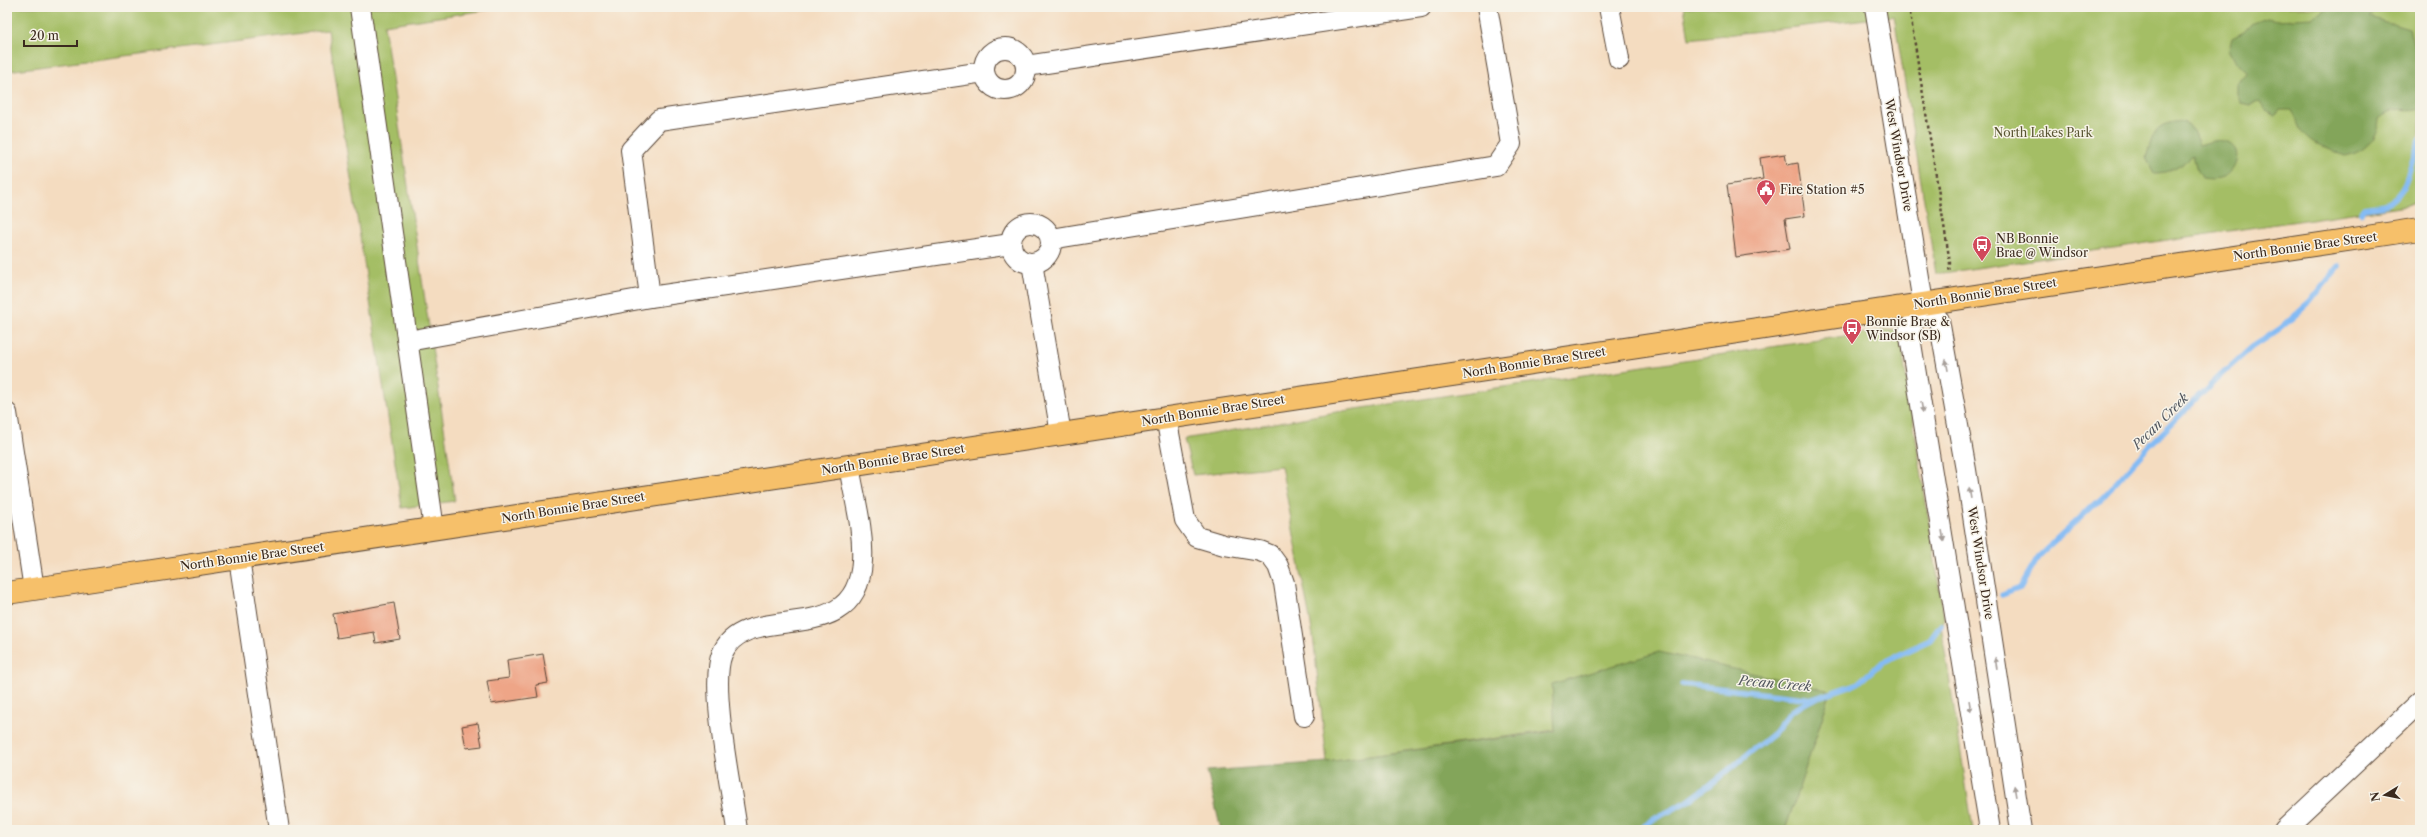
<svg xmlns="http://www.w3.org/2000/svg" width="2427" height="837" font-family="'Libre Caslon Text',serif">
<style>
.green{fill:#a4be65;stroke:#707442}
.forest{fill:#83a55a;stroke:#5f683c}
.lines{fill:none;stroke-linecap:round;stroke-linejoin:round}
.stream{stroke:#84bbf4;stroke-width:5.5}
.building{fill:#eea587}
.minor-casing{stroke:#574536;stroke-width:22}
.major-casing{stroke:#574536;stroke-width:24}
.path{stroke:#574536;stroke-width:2.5;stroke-dasharray:3 3;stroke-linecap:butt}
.minor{stroke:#fff;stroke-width:20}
.major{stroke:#f6c06b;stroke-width:22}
.oneway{fill:#a79f9a}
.labels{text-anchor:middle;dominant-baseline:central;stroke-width:3;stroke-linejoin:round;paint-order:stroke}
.park-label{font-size:12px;fill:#5a5633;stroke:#f7f3e8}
.street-label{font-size:12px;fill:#3b2a1e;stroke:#f7f3e8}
.poi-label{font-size:12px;fill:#3b2a1e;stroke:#f7f3e8;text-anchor:start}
.water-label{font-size:13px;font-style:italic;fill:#51565e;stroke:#f7f3e8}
</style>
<rect width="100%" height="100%" fill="#f7f3e8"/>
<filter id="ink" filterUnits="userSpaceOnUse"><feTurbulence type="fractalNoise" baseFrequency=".025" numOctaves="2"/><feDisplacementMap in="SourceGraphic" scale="8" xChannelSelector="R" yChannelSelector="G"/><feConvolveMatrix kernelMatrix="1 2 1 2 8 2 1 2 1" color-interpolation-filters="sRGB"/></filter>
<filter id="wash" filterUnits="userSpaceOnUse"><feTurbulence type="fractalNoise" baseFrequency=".012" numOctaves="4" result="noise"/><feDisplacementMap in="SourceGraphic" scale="16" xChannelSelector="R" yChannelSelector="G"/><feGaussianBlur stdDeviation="0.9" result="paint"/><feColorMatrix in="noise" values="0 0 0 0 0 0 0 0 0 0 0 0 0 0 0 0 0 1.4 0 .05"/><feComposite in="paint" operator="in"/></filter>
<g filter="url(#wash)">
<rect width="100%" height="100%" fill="#f4dcc0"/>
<!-- green -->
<g class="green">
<polygon points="7,7 507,7 384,25 455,501 402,508 328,30 7,71"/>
<polygon points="1684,7 2420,7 2420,203 1936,274 1894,16 1689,39"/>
<polygon points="1885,330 1899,331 1944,618 1941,625 1973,830 1785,830 1831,691 1327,762 1313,636 1281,466 1193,475 1184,439 1336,412"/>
</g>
<!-- forest -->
<g class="forest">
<path d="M 2328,7 L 2379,7 L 2369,17 L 2409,29 L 2416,53 L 2420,53 L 2420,109 C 2404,114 2394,105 2379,118 C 2378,138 2366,152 2345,156 C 2314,143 2305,142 2291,110 L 2280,110 L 2276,116 L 2266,111 L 2259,102 L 2250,105 L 2241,103 L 2237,95 L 2237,82 L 2248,73 L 2236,63 L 2229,49 L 2232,38 L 2244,32 L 2251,24 L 2267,18 L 2277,20 L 2313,18 Z"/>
<path d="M 2184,121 L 2193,131 L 2199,145 C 2207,143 2215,139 2224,141 C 2242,144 2239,167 2227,175 C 2220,180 2210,179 2202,178 L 2196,167 L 2193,155 C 2182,165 2169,174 2154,173 L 2146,158 C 2154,132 2153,123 2184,121 Z"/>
<polygon points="1659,652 1831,691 1785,830 1221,830 1207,771 1327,762 1555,731 1552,684"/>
</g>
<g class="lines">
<!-- stream -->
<g class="stream">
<path d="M 2361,212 L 2364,208 C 2372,206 2379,207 2386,204 C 2408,195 2410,161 2420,140"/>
<polyline points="2002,595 2020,588 2038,557 2104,496 2150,445 2221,375 2252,347 2281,328 2310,302 2339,266"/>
<polyline points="1682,684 1813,699 1858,683 1881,663 1930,640 1941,625"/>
<polyline points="1639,830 1654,819 1687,802 1710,785 1774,733 1791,711 1813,699"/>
</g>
</g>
<g id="blocks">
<!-- building -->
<g class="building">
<polygon points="1785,154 1787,165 1798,163 1805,216 1785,219 1790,249 1736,257 1727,185 1763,179 1760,158"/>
<polygon points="394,603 400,639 376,643 374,632 337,638 333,614"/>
<polygon points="543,654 548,683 536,685 538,697 491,704 487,681 509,678 507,660"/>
<polygon points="478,723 482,746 466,748 462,726"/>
</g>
</g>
</g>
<g filter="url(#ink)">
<use href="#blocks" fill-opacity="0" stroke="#574536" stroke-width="1"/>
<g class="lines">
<defs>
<g id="minor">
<polyline points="360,7 434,529"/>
<polyline points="1609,7 1619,59"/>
<polyline points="1875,7 1923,303 1939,320 1966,470 2021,830"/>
<circle cx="1005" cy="69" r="21"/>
<polyline points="1026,66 1421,7"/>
<polyline points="984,72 659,120 631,150 650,297 1011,244"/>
<circle cx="1031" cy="243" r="20"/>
<polyline points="1051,239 1496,166 1511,144 1487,7"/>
<polyline points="1032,263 1061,434"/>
<polyline points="1923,303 1909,331 1990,830"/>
<polyline points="408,341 650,297"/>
<polyline points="7,413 34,589"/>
<polyline points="1166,417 1185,520 1197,537 1224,545 1260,551 1270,555 1278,566 1284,583 1304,716"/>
<polyline points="239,558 279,830"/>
<path d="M 737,830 C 732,791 709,686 722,654 C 745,597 857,654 862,561 C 864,530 854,496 849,466"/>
<polyline points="2284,830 2420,702"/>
</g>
<polyline id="major" points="7,593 2420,229"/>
</defs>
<!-- minor casing -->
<use href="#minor" class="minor-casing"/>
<!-- major casing -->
<use href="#major" class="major-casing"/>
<!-- path -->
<polyline class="path" points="1909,7 1950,263 1949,273"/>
<!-- minor -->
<use href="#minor" class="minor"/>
<!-- major -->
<use href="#major" class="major"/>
</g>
<!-- one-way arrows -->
<defs><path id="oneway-solid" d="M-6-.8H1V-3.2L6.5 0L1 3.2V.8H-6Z"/></defs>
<g class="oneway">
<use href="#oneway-solid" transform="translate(1947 365) rotate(-100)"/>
<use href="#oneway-solid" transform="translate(1922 407) rotate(80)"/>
<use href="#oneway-solid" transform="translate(1970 493) rotate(-99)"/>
<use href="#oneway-solid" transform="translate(1943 536) rotate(81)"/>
<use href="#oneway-solid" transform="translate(1996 663) rotate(-99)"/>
<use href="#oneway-solid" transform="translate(1970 706) rotate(81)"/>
<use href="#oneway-solid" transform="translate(2015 791) rotate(-99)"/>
</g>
</g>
<!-- icons -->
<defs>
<symbol id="civic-pin" viewBox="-11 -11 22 30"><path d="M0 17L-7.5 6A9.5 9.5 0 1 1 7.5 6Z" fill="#d1495b" stroke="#f7f3e8"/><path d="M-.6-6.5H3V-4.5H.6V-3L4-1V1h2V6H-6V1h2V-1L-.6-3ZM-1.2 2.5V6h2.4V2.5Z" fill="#fff"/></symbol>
<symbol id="bus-pin" viewBox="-11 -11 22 30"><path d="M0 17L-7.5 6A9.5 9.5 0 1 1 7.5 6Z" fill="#d1495b" stroke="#f7f3e8"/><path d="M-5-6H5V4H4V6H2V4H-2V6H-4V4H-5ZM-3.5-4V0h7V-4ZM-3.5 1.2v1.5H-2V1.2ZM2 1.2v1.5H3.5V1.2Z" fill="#fff"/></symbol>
</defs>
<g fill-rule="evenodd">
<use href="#civic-pin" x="1755" y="178" width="22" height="30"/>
<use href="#bus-pin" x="1971" y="234" width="22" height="30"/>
<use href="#bus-pin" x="1841" y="317" width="22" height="30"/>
</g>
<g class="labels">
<!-- park labels -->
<g class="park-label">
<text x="2043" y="132">North Lakes Park</text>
</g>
<!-- street labels -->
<g class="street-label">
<text transform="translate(1899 155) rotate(80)">West Windsor Drive</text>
<text transform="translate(2305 246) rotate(-8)">North Bonnie Brae Street</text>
<text transform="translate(1985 293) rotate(-9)">North Bonnie Brae Street</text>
<text transform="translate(1534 362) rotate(-9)">North Bonnie Brae Street</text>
<text transform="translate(1213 410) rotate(-9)">North Bonnie Brae Street</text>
<text transform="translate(893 459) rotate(-9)">North Bonnie Brae Street</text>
<text transform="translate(573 507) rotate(-9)">North Bonnie Brae Street</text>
<text transform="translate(252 556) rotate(-8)">North Bonnie Brae Street</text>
<text transform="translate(1981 563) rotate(81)">West Windsor Drive</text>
</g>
<!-- poi labels -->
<g class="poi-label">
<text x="1780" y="189">Fire Station #5</text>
<text x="1996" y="238">NB Bonnie<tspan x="1996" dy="14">Brae @ Windsor</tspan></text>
<text x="1866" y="321">Bonnie Brae &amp;<tspan x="1866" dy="14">Windsor (SB)</tspan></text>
</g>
<!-- water labels -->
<g class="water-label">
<text transform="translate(2160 421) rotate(-45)">Pecan Creek</text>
<text transform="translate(1775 683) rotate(5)">Pecan Creek</text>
</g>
</g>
<!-- margin -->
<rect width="2427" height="837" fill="none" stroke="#f7f3e8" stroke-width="24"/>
<!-- north arrow -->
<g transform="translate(2385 795) rotate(260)" stroke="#f7f3e8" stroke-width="3" paint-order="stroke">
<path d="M0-3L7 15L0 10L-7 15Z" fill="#3b2a1e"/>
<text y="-6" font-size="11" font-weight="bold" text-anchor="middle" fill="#3b2a1e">N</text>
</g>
<!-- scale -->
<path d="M24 40v6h53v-6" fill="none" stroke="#3b2a1e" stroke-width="2"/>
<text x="30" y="40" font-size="12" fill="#3b2a1e" stroke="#f7f3e8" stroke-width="3" paint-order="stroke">20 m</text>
</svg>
